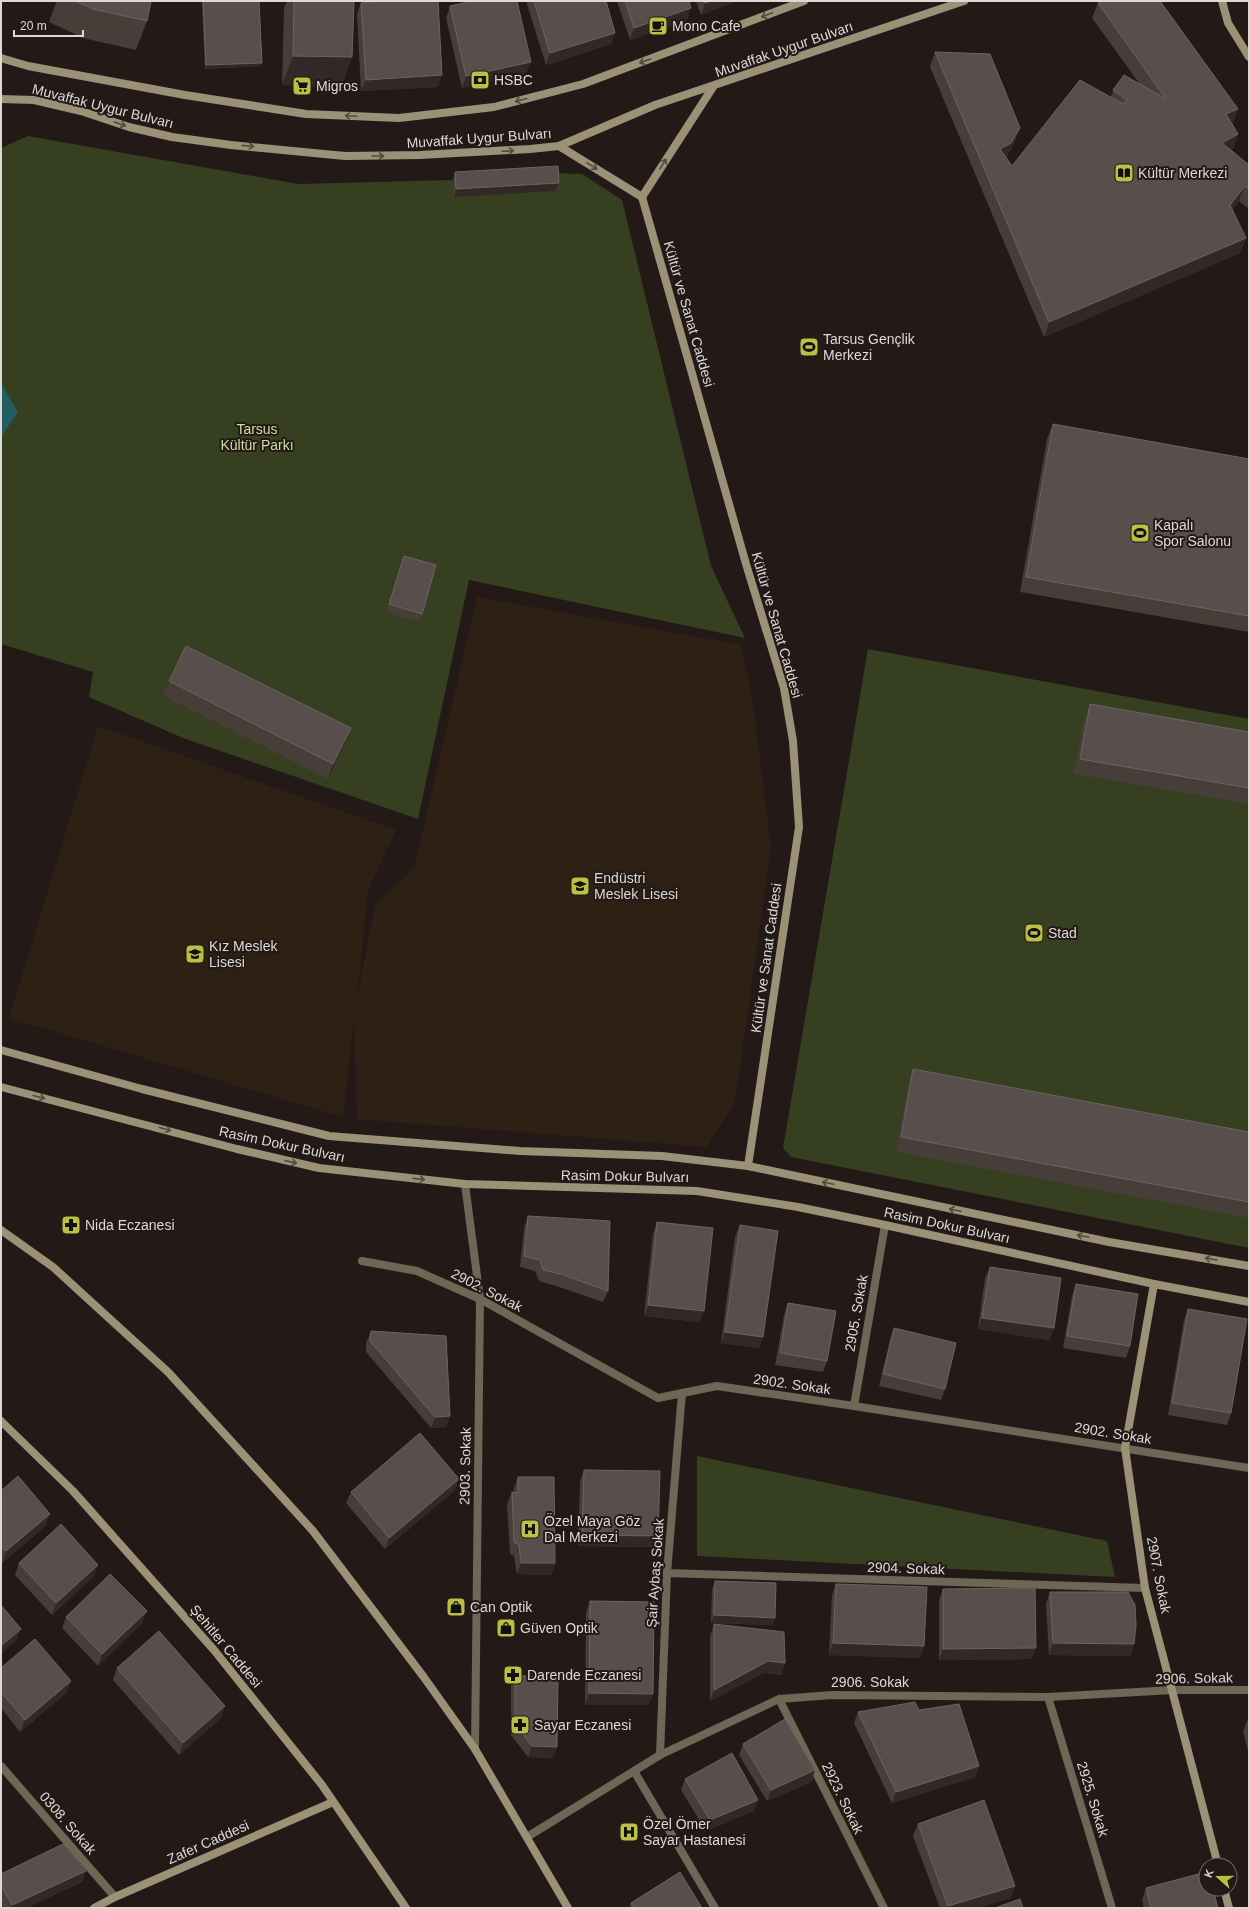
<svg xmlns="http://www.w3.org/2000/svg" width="1250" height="1909" font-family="Helvetica,sans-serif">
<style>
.education{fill:#2f2015}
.green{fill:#363f20}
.water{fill:#235c62}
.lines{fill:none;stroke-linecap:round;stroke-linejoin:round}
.street{stroke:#6d6756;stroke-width:8}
.secondary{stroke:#9c9176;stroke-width:8}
.wall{fill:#473e3a}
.shaded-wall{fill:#322825}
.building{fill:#584e4b;stroke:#6d6460}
.oneway{stroke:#534a3d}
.labels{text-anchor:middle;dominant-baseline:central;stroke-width:4;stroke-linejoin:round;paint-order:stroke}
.poi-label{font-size:14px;fill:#dfd9d6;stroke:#231a17;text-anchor:start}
.street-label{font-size:14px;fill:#dfd9d6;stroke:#231a17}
.park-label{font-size:14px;fill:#ccdf9d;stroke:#231a17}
</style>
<rect width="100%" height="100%" fill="#231a17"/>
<!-- education -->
<polygon class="education" points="477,597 741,645 753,703 771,847 735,1102 707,1147 357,1119 354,1019 343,1117 9,1018 98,726 396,830 368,891 357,999 375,905 414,868"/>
<!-- green -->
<g class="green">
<polygon points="28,136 298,184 453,180 555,173 582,174 622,200 711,566 745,638 469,580 418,819 183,738 89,697 93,672 1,644 1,148"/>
<polygon points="868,649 1249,719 1249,1248 791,1157 783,1148"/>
<polygon points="697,1456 1107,1541 1115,1577 697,1556"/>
</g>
<!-- water -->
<polygon class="water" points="1,383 18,412 1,437"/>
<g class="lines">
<!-- street -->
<g class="street">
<polyline points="465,1184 480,1299 475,1749"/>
<polyline points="362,1261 417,1271 480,1299 658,1398 717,1386 854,1406 1249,1468"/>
<polyline points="854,1406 885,1225"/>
<polyline points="667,1573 1145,1588"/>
<polyline points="1048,1697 1112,1908"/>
<polyline points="779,1699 884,1908"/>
<polyline points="660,1755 667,1573 682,1393"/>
<polyline points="1,1766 115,1897"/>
<polyline points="634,1771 715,1908"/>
<polyline points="527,1837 660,1755 779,1699 832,1695 1048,1697 1173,1690 1249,1690"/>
</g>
<!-- secondary -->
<g class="secondary">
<polyline points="1222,1 1228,23 1249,57"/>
<polyline points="1,58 28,66 185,95 306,114 399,118 494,107 583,84 804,1"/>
<polyline points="1,99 34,100 81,111 129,127 172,137 231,145 345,156 420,155 530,149 559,146 655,105 964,1"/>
<polyline points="559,146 642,197"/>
<polyline points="642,197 746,564 784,688 793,741 799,827 748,1166"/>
<polyline points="642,197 713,87"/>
<polyline points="1,1050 142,1089 329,1136 520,1151 662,1156 748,1166 1109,1242 1249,1266"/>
<polyline points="1,1087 237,1149 319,1168 465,1184 697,1191 798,1207 885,1225 1154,1284 1249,1302"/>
<polyline points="1,1230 53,1267 168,1372 313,1531 423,1676 475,1749 568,1908"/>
<polyline points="1154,1284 1125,1448 1145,1588 1218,1865"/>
<polyline points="1,1421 73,1491 214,1650 322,1785 406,1908"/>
<polyline points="1224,1889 1229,1908"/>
<polyline points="94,1908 115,1897 333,1802"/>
</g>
</g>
<!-- wall -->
<g class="wall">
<polygon points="57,1 151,1 147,21 136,50 83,38 49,22"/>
<polygon points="202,1 259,1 262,63 260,66 205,69"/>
<polygon points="287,1 354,1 342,87 282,85 284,8"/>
<polygon points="526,1 606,1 615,33 611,44 546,65"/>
<polygon points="617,1 689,1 687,20 630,40"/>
<polygon points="696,1 736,1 701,15"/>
<polygon points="361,3 438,87 361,91 357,14"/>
<polygon points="1098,3 1233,124 1232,124 1238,134 1233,149 1231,150 1249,165 1249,209 1239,201 1232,210 1246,238 1240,253 1044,337 930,67 935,52 1020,128 1014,143 1006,158 1012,166 1111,97 1113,90 1139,83 1092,18"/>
<polygon points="450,6 531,62 526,73 462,88 446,18"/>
<polygon points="455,172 559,183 556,191 454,197 453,180"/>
<polygon points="1053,424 1249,459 1249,632 1020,592 1047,439"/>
<polygon points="404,556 422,614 419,622 386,612"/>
<polygon points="169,681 345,743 328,779 163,696"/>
<polygon points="1090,704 1249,732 1249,804 1074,774 1084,719"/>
<polygon points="913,1069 1249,1132 1249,1218 896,1152 908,1084"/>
<polygon points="528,1216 608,1291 603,1302 556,1286 539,1281 535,1271 520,1267 524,1228"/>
<polygon points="657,1222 700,1322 644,1316 653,1233"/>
<polygon points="740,1225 763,1337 759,1348 721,1343 735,1237"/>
<polygon points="990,1267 1054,1328 1049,1340 978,1329 985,1278"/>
<polygon points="1076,1284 1130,1346 1126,1358 1063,1348 1072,1296"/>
<polygon points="788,1303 827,1361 823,1372 775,1365 784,1315"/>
<polygon points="1188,1309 1231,1413 1227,1425 1168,1415 1184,1320"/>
<polygon points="894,1328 945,1389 941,1400 879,1386 890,1340"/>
<polygon points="371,1331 450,1416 446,1427 431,1428 366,1352 366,1343"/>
<polygon points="584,1470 658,1536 654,1547 578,1546 580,1481"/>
<polygon points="518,1477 555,1563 551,1575 517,1574 514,1556 510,1554 507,1504 512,1492 514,1492 514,1488"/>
<polygon points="455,1490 385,1549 346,1503 351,1492"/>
<polygon points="1,1491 46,1525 2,1563 1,1561"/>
<polygon points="19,1563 94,1576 52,1615 15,1575"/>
<polygon points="715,1581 775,1618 772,1625 711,1623 712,1589"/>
<polygon points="836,1584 924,1646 920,1658 829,1655 832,1595"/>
<polygon points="943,1589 1032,1659 939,1660 939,1600"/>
<polygon points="1050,1592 1134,1644 1130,1656 1049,1655 1046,1604"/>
<polygon points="590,1601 649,1705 585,1705 586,1613"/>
<polygon points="147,1611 142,1623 98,1666 62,1628 66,1617"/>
<polygon points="714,1624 785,1663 781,1675 764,1673 710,1701 710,1636"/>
<polygon points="1,1668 71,1681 66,1693 20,1732 1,1708"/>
<polygon points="117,1668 221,1718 179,1755 113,1680"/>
<polygon points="515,1675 557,1747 553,1758 528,1757 511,1735 511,1686"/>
<polygon points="919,1710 979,1766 975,1777 892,1803 854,1723 858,1712"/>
<polygon points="1249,1720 1249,1755 1243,1732 1247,1721"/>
<polygon points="743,1744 815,1770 811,1782 767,1801 739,1755"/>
<polygon points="685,1779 754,1811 706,1831 681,1790"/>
<polygon points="918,1824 1011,1898 975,1908 940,1908 913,1836"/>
<polygon points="86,1871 82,1882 26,1908 3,1908 1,1904 1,1874"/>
<polygon points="1146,1888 1218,1908 1144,1908 1142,1900"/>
<polygon points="631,1903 702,1908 629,1908"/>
</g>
<!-- shaded-wall -->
<g class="shaded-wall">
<polygon points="712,1 736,1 701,15 705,3"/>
<polygon points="691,8 687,20 630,40 634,28"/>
<polygon points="615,33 611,44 546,65 550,53"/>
<polygon points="293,56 352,57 342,87 282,85"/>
<polygon points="531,62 526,73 462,88 466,76"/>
<polygon points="262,63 260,66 205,69 206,65"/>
<polygon points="442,75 438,87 361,91 366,80"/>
<polygon points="1238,109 1233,124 1221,129 1226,114"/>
<polygon points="1020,128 1014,143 1006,158 1000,149"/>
<polygon points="1238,134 1233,149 1216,158 1222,143"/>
<polygon points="559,183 556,191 454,197 456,189"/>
<polygon points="1245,186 1239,201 1225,220 1230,205"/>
<polygon points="1246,238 1240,253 1044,337 1049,322"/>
<polygon points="351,728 345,743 328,779 333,764"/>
<polygon points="648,1305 704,1311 700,1322 644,1316"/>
<polygon points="982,1318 1054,1328 1049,1340 978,1329"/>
<polygon points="725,1332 763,1337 759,1348 721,1343"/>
<polygon points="450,1416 446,1427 431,1428 435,1417"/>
<polygon points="459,1479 455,1490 385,1549 389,1538"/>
<polygon points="50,1514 46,1525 2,1563 6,1551"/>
<polygon points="582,1535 658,1536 654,1547 578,1546"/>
<polygon points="521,1563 555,1563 551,1575 517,1574"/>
<polygon points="98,1565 94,1576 52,1615 56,1603"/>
<polygon points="147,1611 142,1623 98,1666 102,1654"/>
<polygon points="714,1615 775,1618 772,1625 711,1623"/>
<polygon points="21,1629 16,1641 1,1654 1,1646"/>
<polygon points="833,1643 924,1646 920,1658 829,1655"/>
<polygon points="1053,1643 1134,1644 1130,1656 1049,1655"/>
<polygon points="1036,1648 1032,1659 939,1660 943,1649"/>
<polygon points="768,1661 785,1663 781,1675 764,1673 710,1701 714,1690"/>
<polygon points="71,1681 66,1693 20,1732 25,1720"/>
<polygon points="589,1693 653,1694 649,1705 585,1705"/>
<polygon points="225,1706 221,1718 179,1755 183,1743"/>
<polygon points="532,1746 557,1747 553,1758 528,1757"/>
<polygon points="979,1766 975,1777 892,1803 896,1792"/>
<polygon points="815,1770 811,1782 767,1801 771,1790"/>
<polygon points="758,1800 754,1811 706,1831 710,1820"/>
<polygon points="86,1871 82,1882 26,1908 11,1908 12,1905"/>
<polygon points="1015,1886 1011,1898 975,1908 947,1908 948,1906"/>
</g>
<!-- building -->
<g class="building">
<polygon points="76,1 151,1 147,21 93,9"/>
<polygon points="203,1 259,1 262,63 206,65"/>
<polygon points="294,1 354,1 352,57 293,56"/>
<polygon points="384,1 438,1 442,75 366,80 361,3"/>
<polygon points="473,1 517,1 531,62 466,76 450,6"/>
<polygon points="534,1 606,1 615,33 550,53"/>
<polygon points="625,1 689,1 691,8 634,28"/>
<polygon points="704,1 712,1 705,3"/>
<polygon points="1100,1 1160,1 1238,109 1226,114 1238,134 1222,143 1249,165 1249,190 1245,186 1230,205 1246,238 1049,322 935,52 990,54 1020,128 1011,143 1000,149 1012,166 1080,80 1123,104 1127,100 1113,90 1124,75 1166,99 1098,3"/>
<polygon points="558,166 559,183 456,189 455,172"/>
<polygon points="1053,424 1249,459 1249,616 1026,577"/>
<polygon points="404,556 436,565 422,614 389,604"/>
<polygon points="186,646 351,728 333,764 169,681"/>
<polygon points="1090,704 1249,732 1249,788 1080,759"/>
<polygon points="913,1069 1249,1132 1249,1202 901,1137"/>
<polygon points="528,1216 610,1221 608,1291 561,1274 543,1270 540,1260 524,1256"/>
<polygon points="657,1222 713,1228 704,1311 648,1305"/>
<polygon points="740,1225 778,1231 763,1337 725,1332"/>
<polygon points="990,1267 1061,1278 1054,1328 982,1318"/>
<polygon points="1076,1284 1138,1294 1130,1346 1067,1336"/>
<polygon points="788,1303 836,1311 827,1361 780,1353"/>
<polygon points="1188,1309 1247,1319 1231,1413 1172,1403"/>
<polygon points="894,1328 956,1343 945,1389 883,1374"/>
<polygon points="371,1331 446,1336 450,1416 435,1417 370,1341"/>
<polygon points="420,1433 459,1479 389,1538 351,1492"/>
<polygon points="584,1470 660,1471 658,1536 582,1535"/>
<polygon points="18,1476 50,1514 6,1551 1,1545 1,1491"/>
<polygon points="518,1477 554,1477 555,1563 521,1563 519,1545 514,1542 512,1492 518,1493"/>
<polygon points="61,1524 98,1565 56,1603 19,1563"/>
<polygon points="110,1574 147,1611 102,1654 66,1617"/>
<polygon points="715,1581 776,1583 775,1618 714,1615"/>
<polygon points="836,1584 927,1587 924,1646 833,1643"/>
<polygon points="1035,1588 1036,1648 943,1649 943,1589"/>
<polygon points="1050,1592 1128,1592 1135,1605 1136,1626 1134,1644 1053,1643"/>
<polygon points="590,1601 654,1602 653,1694 589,1693"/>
<polygon points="1,1605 21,1629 1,1646"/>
<polygon points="714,1624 784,1632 785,1663 768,1661 714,1690"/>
<polygon points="159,1631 225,1706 183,1743 117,1668"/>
<polygon points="35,1639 71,1681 25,1720 1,1692 1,1668"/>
<polygon points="515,1675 558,1679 557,1747 532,1746 515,1724"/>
<polygon points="915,1702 919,1710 959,1704 979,1766 896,1792 858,1712"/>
<polygon points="785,1719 815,1770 771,1790 743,1744"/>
<polygon points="732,1753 758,1800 710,1820 685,1779"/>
<polygon points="984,1800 1015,1886 948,1906 918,1824"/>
<polygon points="63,1844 86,1871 12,1905 1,1885 1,1874"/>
<polygon points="680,1872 702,1908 634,1908 631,1903"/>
<polygon points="1206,1872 1206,1889 1213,1889 1218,1908 1151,1908 1146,1888"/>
<polygon points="1020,1899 1023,1908 995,1908"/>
</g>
<!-- one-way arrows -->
<defs><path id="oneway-shaft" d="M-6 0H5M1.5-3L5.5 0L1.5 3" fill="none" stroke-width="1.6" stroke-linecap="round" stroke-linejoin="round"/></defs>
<g class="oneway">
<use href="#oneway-shaft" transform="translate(767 15) rotate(159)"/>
<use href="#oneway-shaft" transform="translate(645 61) rotate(160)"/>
<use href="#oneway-shaft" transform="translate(521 100) rotate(165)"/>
<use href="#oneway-shaft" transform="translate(351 116) rotate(-177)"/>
<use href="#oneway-shaft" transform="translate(120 124) rotate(19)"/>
<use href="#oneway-shaft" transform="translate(248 146) rotate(6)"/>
<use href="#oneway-shaft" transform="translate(508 151) rotate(-3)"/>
<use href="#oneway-shaft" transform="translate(378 156)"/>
<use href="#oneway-shaft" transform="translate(663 164) rotate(-58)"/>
<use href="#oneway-shaft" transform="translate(592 166) rotate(32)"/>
<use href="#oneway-shaft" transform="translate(39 1097) rotate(14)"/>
<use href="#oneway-shaft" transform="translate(165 1129) rotate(15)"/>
<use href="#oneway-shaft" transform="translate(291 1162) rotate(13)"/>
<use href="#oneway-shaft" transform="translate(419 1179) rotate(6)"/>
<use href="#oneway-shaft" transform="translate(828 1183) rotate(-168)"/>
<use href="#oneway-shaft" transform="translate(955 1210) rotate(-168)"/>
<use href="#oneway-shaft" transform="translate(1083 1236) rotate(-168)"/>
<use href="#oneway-shaft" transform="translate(1211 1259) rotate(-170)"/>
</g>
<!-- icons -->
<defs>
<symbol id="cafe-square" viewBox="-11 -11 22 22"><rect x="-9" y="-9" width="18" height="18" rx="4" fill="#bcbf44" stroke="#231a17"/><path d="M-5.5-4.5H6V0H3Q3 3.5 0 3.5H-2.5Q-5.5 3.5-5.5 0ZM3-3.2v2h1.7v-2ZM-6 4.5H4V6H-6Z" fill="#111"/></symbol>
<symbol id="bank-square" viewBox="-11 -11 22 22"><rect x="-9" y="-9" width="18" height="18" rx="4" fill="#bcbf44" stroke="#231a17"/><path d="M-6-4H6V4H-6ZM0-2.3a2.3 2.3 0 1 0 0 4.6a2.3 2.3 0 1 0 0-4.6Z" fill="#111"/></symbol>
<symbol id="supermarket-square" viewBox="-11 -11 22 22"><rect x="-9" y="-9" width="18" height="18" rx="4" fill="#bcbf44" stroke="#231a17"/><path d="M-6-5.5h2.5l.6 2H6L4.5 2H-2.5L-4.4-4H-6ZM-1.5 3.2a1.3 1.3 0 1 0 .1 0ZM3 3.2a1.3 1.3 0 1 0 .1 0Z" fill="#111"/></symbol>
<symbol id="library-square" viewBox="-11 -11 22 22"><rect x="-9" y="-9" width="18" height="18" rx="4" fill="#bcbf44" stroke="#231a17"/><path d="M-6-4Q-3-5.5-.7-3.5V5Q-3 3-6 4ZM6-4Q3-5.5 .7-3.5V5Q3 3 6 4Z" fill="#111"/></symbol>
<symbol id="stadium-square" viewBox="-11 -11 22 22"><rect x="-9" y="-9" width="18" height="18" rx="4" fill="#bcbf44" stroke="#231a17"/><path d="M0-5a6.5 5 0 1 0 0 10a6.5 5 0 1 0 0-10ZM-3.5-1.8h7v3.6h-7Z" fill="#111"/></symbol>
<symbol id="school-square" viewBox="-11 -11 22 22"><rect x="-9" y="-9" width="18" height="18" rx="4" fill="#bcbf44" stroke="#231a17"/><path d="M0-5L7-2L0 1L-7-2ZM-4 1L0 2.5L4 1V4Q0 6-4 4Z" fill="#111"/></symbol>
<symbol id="pharmacy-square" viewBox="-11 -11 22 22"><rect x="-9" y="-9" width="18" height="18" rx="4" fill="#bcbf44" stroke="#231a17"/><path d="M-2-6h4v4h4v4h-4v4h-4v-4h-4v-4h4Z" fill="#111"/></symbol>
<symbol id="hospital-square" viewBox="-11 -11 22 22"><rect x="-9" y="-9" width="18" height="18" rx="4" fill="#bcbf44" stroke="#231a17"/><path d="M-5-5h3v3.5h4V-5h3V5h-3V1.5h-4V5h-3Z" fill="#111"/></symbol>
<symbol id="shop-square" viewBox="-11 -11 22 22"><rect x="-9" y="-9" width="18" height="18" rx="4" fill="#bcbf44" stroke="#231a17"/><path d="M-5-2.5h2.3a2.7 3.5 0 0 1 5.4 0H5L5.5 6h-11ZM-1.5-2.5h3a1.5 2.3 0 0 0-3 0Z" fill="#111"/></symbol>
</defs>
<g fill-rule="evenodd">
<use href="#cafe-square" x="647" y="15" width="22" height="22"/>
<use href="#bank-square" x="469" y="69" width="22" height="22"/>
<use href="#supermarket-square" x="291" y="75" width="22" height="22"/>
<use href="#library-square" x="1113" y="162" width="22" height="22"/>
<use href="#stadium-square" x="798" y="336" width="22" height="22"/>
<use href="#stadium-square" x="1129" y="522" width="22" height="22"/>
<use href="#school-square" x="569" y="875" width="22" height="22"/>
<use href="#stadium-square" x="1023" y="922" width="22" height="22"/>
<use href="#school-square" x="184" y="943" width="22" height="22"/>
<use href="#pharmacy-square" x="60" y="1214" width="22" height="22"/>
<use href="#hospital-square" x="519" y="1518" width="22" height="22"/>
<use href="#shop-square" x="445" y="1596" width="22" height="22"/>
<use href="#shop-square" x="495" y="1617" width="22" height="22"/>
<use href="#pharmacy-square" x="502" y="1664" width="22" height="22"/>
<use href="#pharmacy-square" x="509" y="1714" width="22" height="22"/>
<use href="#hospital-square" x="618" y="1821" width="22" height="22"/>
</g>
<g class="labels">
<!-- poi labels -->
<g class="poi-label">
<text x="672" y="26">Mono Cafe</text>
<text x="494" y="80">HSBC</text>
<text x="316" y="86">Migros</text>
<text x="1138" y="173">Kültür Merkezi</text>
<text x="823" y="339">Tarsus Gençlik<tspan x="823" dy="16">Merkezi</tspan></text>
<text x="1154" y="525">Kapalı<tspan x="1154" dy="16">Spor Salonu</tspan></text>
<text x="594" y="878">Endüstri<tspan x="594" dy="16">Meslek Lisesi</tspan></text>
<text x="1048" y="933">Stad</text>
<text x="209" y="946">Kız Meslek<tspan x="209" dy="16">Lisesi</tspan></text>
<text x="85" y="1225">Nida Eczanesi</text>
<text x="544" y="1521">Özel Maya Göz<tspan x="544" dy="16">Dal Merkezi</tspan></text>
<text x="470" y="1607">Can Optik</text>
<text x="520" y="1628">Güven Optik</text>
<text x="527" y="1675">Darende Eczanesi</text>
<text x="534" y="1725">Sayar Eczanesi</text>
<text x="643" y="1824">Özel Ömer<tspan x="643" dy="16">Sayar Hastanesi</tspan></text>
</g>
<!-- street labels -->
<g class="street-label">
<text transform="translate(784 49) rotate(-19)">Muvaffak Uygur Bulvarı</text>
<text transform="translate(103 106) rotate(14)">Muvaffak Uygur Bulvarı</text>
<text transform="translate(479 138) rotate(-4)">Muvaffak Uygur Bulvarı</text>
<text transform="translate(689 314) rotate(74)">Kültür ve Sanat Caddesi</text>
<text transform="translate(777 625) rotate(74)">Kültür ve Sanat Caddesi</text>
<text transform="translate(766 958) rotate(-82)">Kültür ve Sanat Caddesi</text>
<text transform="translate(282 1144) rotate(12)">Rasim Dokur Bulvarı</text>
<text transform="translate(625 1176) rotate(1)">Rasim Dokur Bulvarı</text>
<text transform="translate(947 1225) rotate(12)">Rasim Dokur Bulvarı</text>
<text transform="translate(487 1290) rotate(27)">2902. Sokak</text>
<text transform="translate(856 1313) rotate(-80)">2905. Sokak</text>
<text transform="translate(792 1384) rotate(8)">2902. Sokak</text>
<text transform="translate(1113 1433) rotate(9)">2902. Sokak</text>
<text transform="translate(465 1466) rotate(-89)">2903. Sokak</text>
<text transform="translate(906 1568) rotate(2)">2904. Sokak</text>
<text transform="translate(655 1573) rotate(-86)">Şair Aybaş Sokak</text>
<text transform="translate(1159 1575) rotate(79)">2907. Sokak</text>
<text transform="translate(226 1646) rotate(50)">Şehitler Caddesi</text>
<text transform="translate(1194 1678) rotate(-1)">2906. Sokak</text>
<text x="870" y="1682">2906. Sokak</text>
<text transform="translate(843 1798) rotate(64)">2923. Sokak</text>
<text transform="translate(1093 1799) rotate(73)">2925. Sokak</text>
<text transform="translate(68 1823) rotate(49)">0308. Sokak</text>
<text transform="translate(208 1842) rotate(-24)">Zafer Caddesi</text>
</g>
<!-- park labels -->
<g class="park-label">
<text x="257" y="429">Tarsus<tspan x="257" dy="16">Kültür Parkı</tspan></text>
</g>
</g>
<!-- border -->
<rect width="1250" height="1909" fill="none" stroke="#dfd9d6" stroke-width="4"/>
<!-- north arrow -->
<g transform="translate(1218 1877) rotate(291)"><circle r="19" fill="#231a17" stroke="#6e6663"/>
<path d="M0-3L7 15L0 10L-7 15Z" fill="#bcbf44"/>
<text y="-6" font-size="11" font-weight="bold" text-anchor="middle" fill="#dfd9d6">K</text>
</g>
<!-- scale -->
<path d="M14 30v6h69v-6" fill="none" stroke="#dfd9d6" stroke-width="2"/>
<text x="20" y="30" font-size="12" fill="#dfd9d6" stroke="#231a17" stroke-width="3" paint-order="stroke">20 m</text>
</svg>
